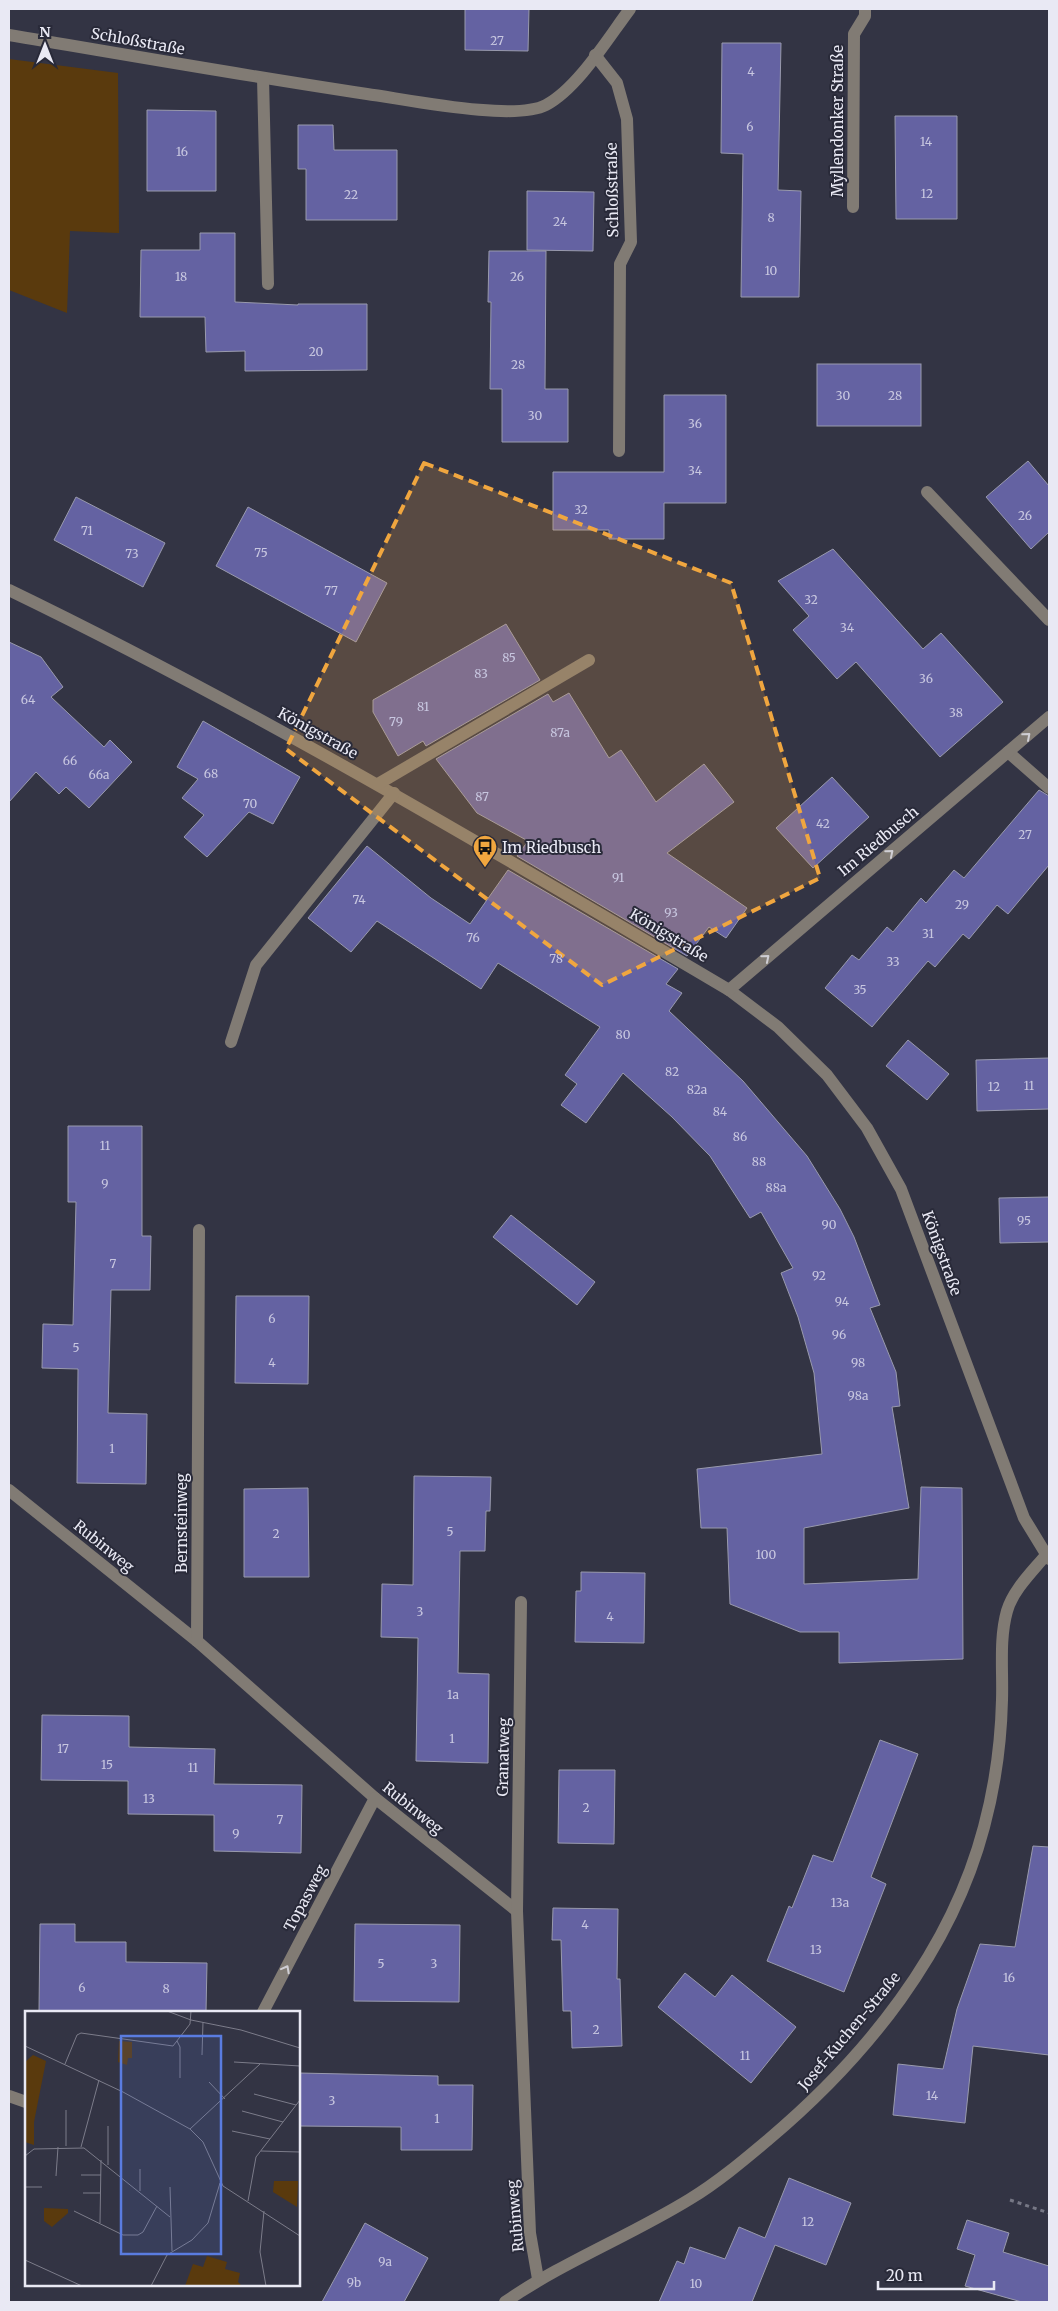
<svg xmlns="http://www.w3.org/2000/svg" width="1058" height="2311" font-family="Merriweather,serif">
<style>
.green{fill:#5a3a0d}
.building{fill:#6462a2;stroke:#999aad}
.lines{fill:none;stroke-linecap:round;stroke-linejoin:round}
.path{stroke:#767785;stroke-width:3;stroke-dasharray:4 4;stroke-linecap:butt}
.minor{stroke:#817b74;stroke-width:12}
.oneway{stroke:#cfced4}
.marked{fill:#f0a63f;fill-opacity:0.2;stroke:#f0a63f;stroke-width:4;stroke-dasharray:10 6;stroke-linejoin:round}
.labels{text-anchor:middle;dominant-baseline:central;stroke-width:4;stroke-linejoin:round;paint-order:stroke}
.number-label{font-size:12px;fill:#c8c7e0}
.street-label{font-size:15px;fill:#e9e9f4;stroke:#292a39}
.poi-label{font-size:15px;fill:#e9e9f4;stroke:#292a39;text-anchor:start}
.inset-road{fill:none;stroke:#7c7c8a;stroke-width:1}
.view{fill:#5a7ce0;fill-opacity:0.15;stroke:#5a7ce0;stroke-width:2.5}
.inset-edge{fill:none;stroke:#e9e9f4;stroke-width:2.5}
</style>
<rect width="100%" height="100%" fill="#333444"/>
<!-- green -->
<polygon class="green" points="9,59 118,73 119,233 70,231 67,313 9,290"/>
<!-- building -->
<g class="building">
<polygon points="465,9 529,9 528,51 465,50"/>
<polygon points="722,43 781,43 778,190 801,191 799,297 741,297 743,154 721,153"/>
<polygon points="147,110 216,111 216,191 147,191"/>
<polygon points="895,116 957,116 957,219 896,219"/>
<polygon points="298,125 333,125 334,150 397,150 397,220 306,220 306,169 298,169"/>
<polygon points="527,191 594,192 593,251 527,250"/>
<polygon points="200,233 235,233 235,302 298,305 298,304 367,304 367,370 245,371 245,351 206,352 205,317 140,317 141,250 200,250"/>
<polygon points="489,251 546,251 545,389 568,389 568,442 502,442 502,389 490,389 491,302 488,302"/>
<rect x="817" y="364" width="104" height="62"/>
<polygon points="664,395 726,395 726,503 664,503 664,539 609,539 609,530 553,530 553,472 664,472"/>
<polygon points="1028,461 1049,486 1049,532 1031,549 986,497"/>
<polygon points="76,497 165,543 143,587 54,540"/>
<polygon points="248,507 387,583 356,642 216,566"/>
<polygon points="833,549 923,649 941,633 1003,702 940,757 856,662 837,679 793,630 809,616 778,581"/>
<polygon points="506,624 540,680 426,746 423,741 398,756 373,712 373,700"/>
<polygon points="9,642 41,657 63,687 51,697 104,747 110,740 132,762 89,808 66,787 59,794 36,772 9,802"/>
<polygon points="569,693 609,758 621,750 656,802 704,764 734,802 667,853 747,908 726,938 709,927 687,956 517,856 528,841 477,813 436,759 548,694 553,702"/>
<polygon points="203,721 300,777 273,824 249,812 207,857 184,837 204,815 182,798 198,779 177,767"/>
<polygon points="832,777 869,817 813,868 776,828"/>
<polygon points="1039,790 1049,796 1049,865 1008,914 997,905 969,939 963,934 935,967 928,961 872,1027 825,988 852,955 859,960 887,927 893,932 921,898 926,903 954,870 964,878"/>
<polygon points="367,846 431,898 470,924 508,870 678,969 666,984 682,993 669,1011 743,1081 807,1156 840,1209 854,1237 880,1305 870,1308 896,1372 900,1406 892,1407 909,1508 804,1528 804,1584 918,1579 921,1487 962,1488 963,1659 839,1663 839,1632 800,1632 730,1604 727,1528 701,1528 697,1469 822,1454 814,1373 798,1317 781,1273 793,1268 761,1212 750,1218 710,1156 672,1117 623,1073 586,1123 561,1105 577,1084 565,1075 600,1027 498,963 481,989 377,921 351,952 308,918"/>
<polygon points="908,1040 949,1074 927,1100 886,1066"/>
<polygon points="1049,1058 1049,1109 977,1111 976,1060"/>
<polygon points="68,1126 142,1126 142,1236 151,1236 150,1290 111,1290 108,1413 147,1414 146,1484 77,1483 78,1369 42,1368 43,1324 73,1325 76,1202 68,1202"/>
<polygon points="1049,1197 1049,1242 1000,1243 999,1198"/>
<polygon points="511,1215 595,1282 577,1305 493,1237"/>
<polygon points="236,1296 309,1296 308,1384 235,1383"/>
<polygon points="414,1476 491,1477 490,1511 486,1511 485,1551 460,1551 458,1673 489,1674 488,1763 416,1761 418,1638 381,1637 382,1584 413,1585"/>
<polygon points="308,1488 309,1577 244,1577 244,1489"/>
<polygon points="581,1572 645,1573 644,1643 575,1642 576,1591 581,1591"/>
<polygon points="42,1715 129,1716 129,1747 215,1749 214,1784 302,1785 301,1853 214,1851 214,1815 128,1814 128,1781 41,1780"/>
<polygon points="880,1740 918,1754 871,1877 886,1884 844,1992 767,1961 789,1906 792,1908 813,1855 833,1862"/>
<polygon points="559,1770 615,1770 614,1844 558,1843"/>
<polygon points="1033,1846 1049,1847 1049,2055 973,2046 965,2123 893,2115 898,2064 943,2069 957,2009 980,1944 1015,1947"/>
<polygon points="553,1908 618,1909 617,1979 620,1979 622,2046 572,2048 571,2011 563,2011 561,1940 552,1940"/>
<polygon points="40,1924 75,1924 75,1942 126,1942 126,1962 207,1963 206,2012 39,2011"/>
<polygon points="355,1924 460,1925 459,2002 354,2001"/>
<polygon points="685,1973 715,1997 732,1975 796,2027 751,2083 658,2007"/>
<polygon points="299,2073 438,2076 438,2085 473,2085 472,2150 401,2150 401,2127 299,2126"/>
<polygon points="789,2178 851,2203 826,2265 775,2245 752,2302 659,2302 677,2261 684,2264 690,2247 725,2259 739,2227 765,2238"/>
<polygon points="967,2220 1009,2233 1003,2252 1049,2266 1049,2302 1022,2302 965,2286 975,2255 957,2249"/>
<polygon points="365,2223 428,2258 404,2302 322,2302"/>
</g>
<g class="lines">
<!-- path -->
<polyline class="path" points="1010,2200 1049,2213"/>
<!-- minor -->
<g class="minor">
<path d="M 9,35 C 128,55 247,76 367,94 C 405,99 514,122 546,105 C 578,88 608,38 630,9"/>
<polyline points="595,55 617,83 627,119 631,242 620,264 619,451"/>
<polyline points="263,78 268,284"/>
<polyline points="853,207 854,34 865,16 865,9"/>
<polyline points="927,492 1049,620"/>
<path d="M 9,590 C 249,706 478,842 707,977 L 729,990 L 778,1027 L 827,1075 L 867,1128 L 901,1189 L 1024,1518 L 1049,1559"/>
<polyline points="1008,752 1049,788"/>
<polyline points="378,784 589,660"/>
<polyline points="729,990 1049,717"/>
<polyline points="231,1042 256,965 394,793"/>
<polyline points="9,1490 197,1641 375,1798 517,1911"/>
<polyline points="521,1602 517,1911 530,2233 538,2279"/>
<polyline points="197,1641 199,1230"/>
<polyline points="263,2012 375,1798"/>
<polyline points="9,2096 26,2102"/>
<path d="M 505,2302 C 563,2262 630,2236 690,2199 C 718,2182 744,2160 769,2139 C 866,2057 951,1952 984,1827 C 995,1786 1001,1742 1002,1700 C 1003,1671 999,1639 1007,1611 C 1013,1590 1032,1572 1046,1555"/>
</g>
</g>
<!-- one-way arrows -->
<defs><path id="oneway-chevron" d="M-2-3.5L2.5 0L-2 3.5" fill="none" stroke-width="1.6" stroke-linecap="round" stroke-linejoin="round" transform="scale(1.25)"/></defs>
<g class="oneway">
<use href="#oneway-chevron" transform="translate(1027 736) rotate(-41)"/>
<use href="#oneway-chevron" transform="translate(890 853) rotate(-40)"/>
<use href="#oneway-chevron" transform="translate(766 958) rotate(-40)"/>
<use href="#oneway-chevron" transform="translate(286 1969) rotate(-62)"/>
</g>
<!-- marked area -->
<path class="marked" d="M 424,463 L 731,583 L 820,878 L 602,985 L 286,749 Z"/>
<!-- icons -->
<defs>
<symbol id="bus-pin" viewBox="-11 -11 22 30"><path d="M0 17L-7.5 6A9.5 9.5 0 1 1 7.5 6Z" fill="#f0a63f" stroke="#292a39"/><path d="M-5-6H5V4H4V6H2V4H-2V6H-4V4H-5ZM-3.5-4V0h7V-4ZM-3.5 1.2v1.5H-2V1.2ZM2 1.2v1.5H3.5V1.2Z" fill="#111"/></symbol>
</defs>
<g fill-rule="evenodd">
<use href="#bus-pin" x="471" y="833" width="28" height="38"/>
</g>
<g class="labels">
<!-- number labels -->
<g class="number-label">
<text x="497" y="40">27</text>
<text x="751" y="71">4</text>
<text x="750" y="126">6</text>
<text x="926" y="141">14</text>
<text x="182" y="151">16</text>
<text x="927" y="193">12</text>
<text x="351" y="194">22</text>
<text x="771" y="217">8</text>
<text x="560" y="221">24</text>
<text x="771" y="270">10</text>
<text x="181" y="276">18</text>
<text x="517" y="276">26</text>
<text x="316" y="351">20</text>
<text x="518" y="364">28</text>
<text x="843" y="395">30</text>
<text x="895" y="395">28</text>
<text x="535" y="415">30</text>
<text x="695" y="423">36</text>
<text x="695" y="470">34</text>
<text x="581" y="509">32</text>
<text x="1025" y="515">26</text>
<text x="87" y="530">71</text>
<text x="261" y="552">75</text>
<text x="132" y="553">73</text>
<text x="331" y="590">77</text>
<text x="811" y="599">32</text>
<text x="847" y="627">34</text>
<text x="509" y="657">85</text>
<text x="481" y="673">83</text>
<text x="926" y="678">36</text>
<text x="28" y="699">64</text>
<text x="423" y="706">81</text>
<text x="956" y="712">38</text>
<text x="396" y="721">79</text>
<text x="560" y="732">87a</text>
<text x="70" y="760">66</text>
<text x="211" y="773">68</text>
<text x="99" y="774">66a</text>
<text x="482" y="796">87</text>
<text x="250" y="803">70</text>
<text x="823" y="823">42</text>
<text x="1025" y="834">27</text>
<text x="618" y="877">91</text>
<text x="359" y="899">74</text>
<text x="962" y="904">29</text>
<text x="671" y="912">93</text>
<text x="928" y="933">31</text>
<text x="473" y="937">76</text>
<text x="556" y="958">78</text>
<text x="893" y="961">33</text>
<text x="860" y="989">35</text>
<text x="623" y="1034">80</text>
<text x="672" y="1071">82</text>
<text x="1029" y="1085">11</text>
<text x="994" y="1086">12</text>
<text x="697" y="1089">82a</text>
<text x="720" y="1111">84</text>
<text x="740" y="1136">86</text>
<text x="105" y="1145">11</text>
<text x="759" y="1161">88</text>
<text x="105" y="1183">9</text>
<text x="776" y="1187">88a</text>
<text x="1024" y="1220">95</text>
<text x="829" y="1224">90</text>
<text x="113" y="1263">7</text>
<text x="819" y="1275">92</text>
<text x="842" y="1301">94</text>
<text x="272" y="1318">6</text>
<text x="839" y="1334">96</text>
<text x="76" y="1347">5</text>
<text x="272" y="1362">4</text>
<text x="858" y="1362">98</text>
<text x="858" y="1395">98a</text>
<text x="112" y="1448">1</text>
<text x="450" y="1531">5</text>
<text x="276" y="1533">2</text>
<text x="766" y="1554">100</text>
<text x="420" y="1611">3</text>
<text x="610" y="1616">4</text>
<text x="453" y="1694">1a</text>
<text x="452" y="1738">1</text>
<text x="63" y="1748">17</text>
<text x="107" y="1764">15</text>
<text x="193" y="1767">11</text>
<text x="149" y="1798">13</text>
<text x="586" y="1807">2</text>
<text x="280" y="1819">7</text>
<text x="236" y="1833">9</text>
<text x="840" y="1902">13a</text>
<text x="585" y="1924">4</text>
<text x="816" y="1949">13</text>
<text x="381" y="1963">5</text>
<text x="434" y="1963">3</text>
<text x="1009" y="1977">16</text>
<text x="82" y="1987">6</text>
<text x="166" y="1988">8</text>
<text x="596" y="2029">2</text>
<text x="745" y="2055">11</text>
<text x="932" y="2095">14</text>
<text x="332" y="2100">3</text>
<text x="437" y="2118">1</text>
<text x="808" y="2221">12</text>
<text x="385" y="2261">9a</text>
<text x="354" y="2282">9b</text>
<text x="696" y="2283">10</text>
</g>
<!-- street labels -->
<g class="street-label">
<text transform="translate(138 41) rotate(10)">Schloßstraße</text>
<text transform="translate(837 121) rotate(-90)">Myllendonker Straße</text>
<text transform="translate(612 190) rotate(-91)">Schloßstraße</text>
<text transform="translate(318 733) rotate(29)">Königstraße</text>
<text transform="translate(878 841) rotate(-40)">Im Riedbusch</text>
<text transform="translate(669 935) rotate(31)">Königstraße</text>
<text transform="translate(942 1253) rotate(70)">Königstraße</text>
<text transform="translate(181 1523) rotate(-90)">Bernsteinweg</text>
<text transform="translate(104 1546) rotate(39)">Rubinweg</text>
<text transform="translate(503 1757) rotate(-89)">Granatweg</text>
<text transform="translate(413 1808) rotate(39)">Rubinweg</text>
<text transform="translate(305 1898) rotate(-62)">Topasweg</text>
<text transform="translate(849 2031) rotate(-50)">Josef-Kuchen-Straße</text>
<text transform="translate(515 2216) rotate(-95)">Rubinweg</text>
</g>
<!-- poi labels -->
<g class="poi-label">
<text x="502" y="847">Im Riedbusch</text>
</g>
</g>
<!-- overview -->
<g transform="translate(25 2011)">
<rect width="275" height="275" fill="#333444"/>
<path d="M 94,30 L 107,31 L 107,47 L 103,47 L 102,54 L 93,51 ZM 8,44 L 21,50 L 9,111 L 9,134 L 0,131 L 0,51 ZM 249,170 L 273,170 L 272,196 L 248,181 ZM 19,197 L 43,198 L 43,202 L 27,216 L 19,210 ZM 182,245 L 202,251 L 200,258 L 215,262 L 213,271 L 217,275 L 160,275 L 168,253 L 178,256 Z" fill="#5a3a0d"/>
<path class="inset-road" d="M 142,0 L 166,9 L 216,19 L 275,37M 152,30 L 155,36 L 155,67M 0,35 L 98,81 L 165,118 L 178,131 L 198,175 L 275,225M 177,44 L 178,11M 209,51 L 275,55M 40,53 L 52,24 L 56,22 L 148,35 L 165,13 L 166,0M 184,71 L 200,88M 229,83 L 271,94M 41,99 L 41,135M 217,100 L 258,111M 83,115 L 83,154M 165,118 L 235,53M 207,120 L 245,128M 56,136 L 74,69M 236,140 L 275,141M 0,145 L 9,138 L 59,137 L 145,206M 56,164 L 76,164M 31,165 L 33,136M 0,176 L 17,176M 145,176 L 147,240M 115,180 L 115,158M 58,182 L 75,182M 223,190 L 231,146 L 275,89M 49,200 L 98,224 L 113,224 L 118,221 L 132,195M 239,200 L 235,241 L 241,275M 75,212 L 76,149M 0,249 L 57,275M 126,275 L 142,244 L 167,229 L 183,212 L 195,172"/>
<path class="view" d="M 96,25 L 196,25 L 196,243 L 96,243 Z"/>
<rect width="275" height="275" class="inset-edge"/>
</g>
<!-- border -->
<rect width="1058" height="2311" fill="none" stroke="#e9e9f4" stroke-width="20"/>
<!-- north arrow -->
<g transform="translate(45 45)" stroke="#292a39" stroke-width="4" paint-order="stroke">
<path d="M0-4L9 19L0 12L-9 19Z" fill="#e9e9f4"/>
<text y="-8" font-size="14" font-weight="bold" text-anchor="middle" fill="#e9e9f4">N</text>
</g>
<!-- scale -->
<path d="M878 2281v8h116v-8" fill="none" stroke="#e9e9f4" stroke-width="2.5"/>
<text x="886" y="2281" font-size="15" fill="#e9e9f4" stroke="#292a39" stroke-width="4" paint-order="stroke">20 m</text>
</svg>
